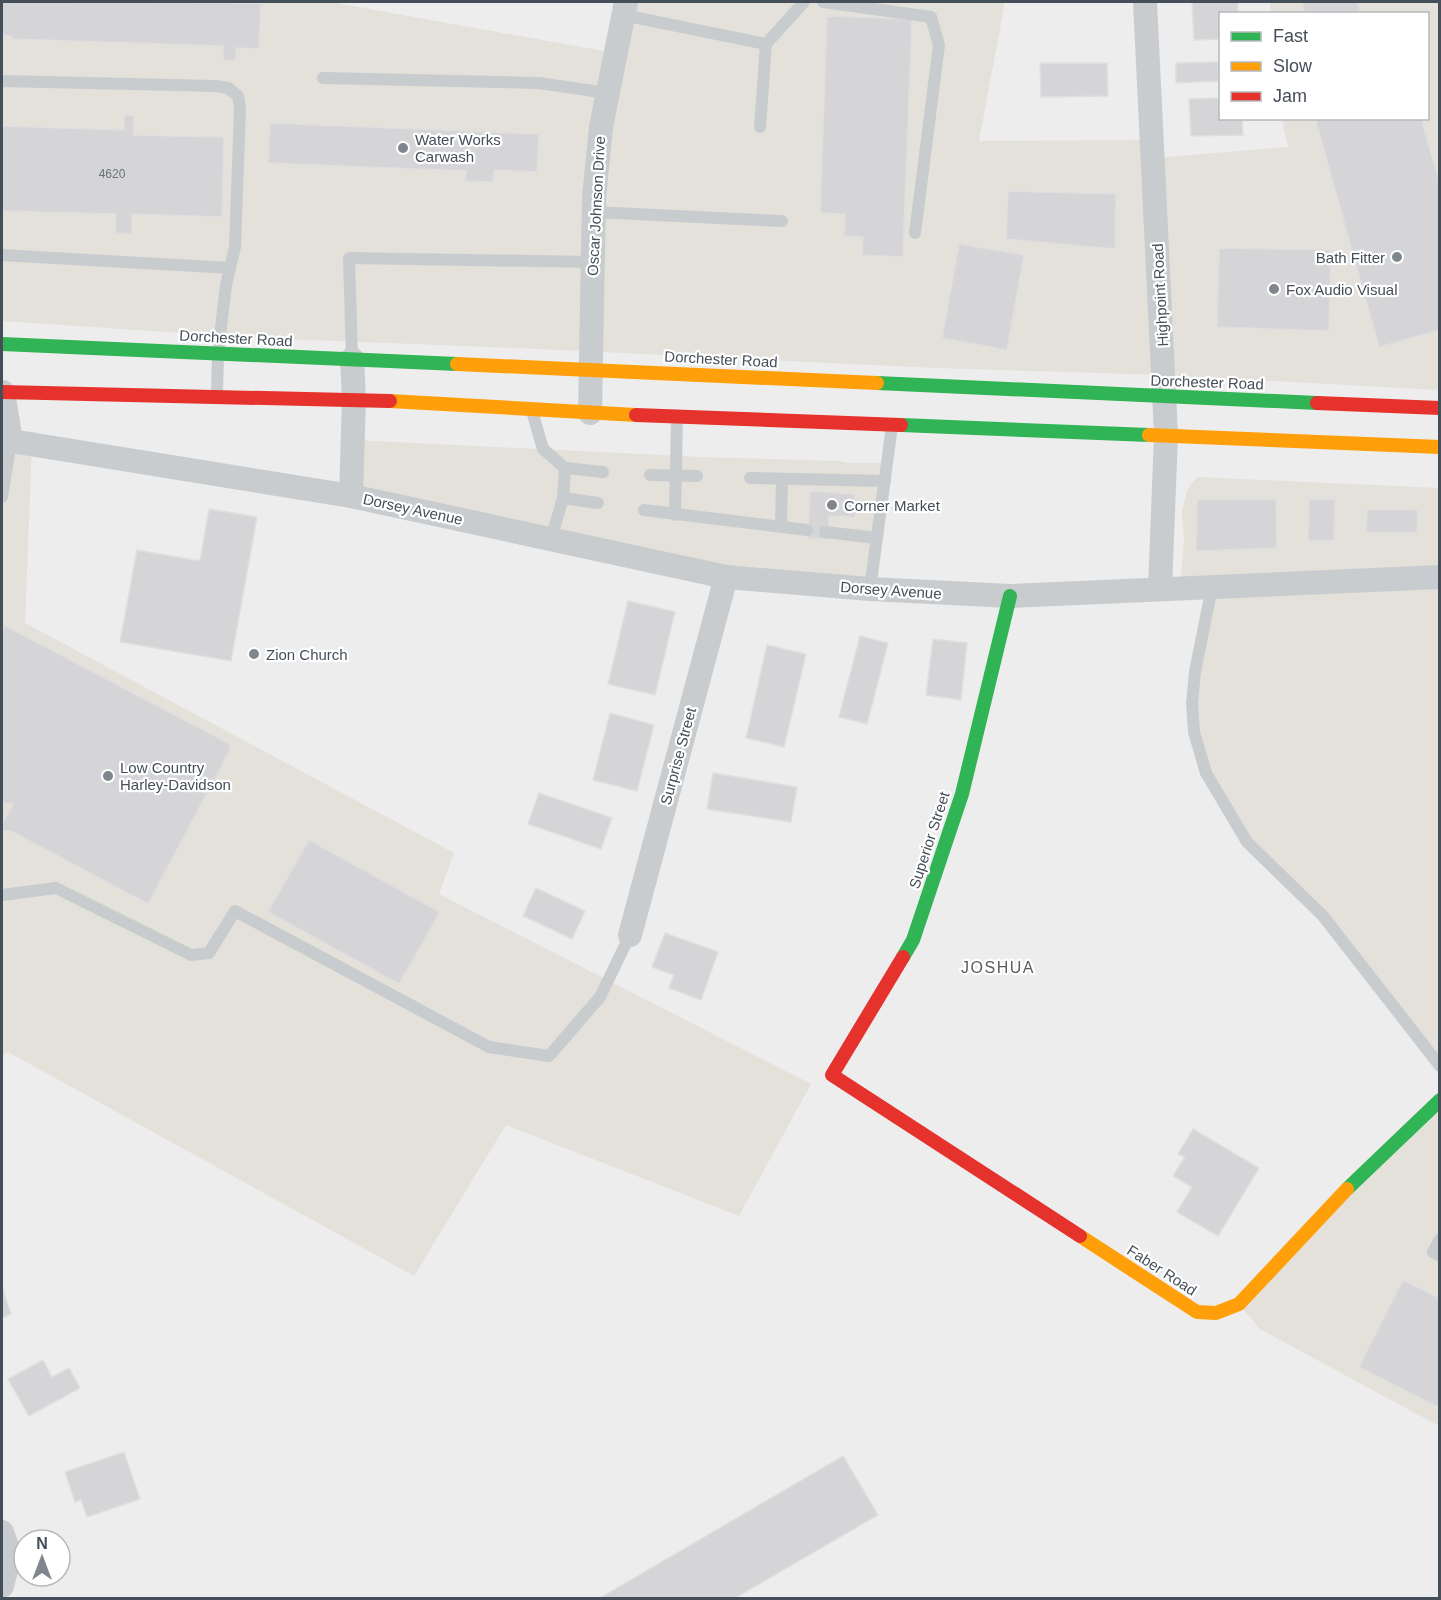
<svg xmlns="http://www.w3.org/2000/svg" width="1441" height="1600" font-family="Helvetica,sans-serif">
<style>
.commercial{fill:#e3e1da}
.building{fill:#d5d5d7;stroke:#dfdfe0;stroke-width:1.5}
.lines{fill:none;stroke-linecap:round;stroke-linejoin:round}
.lane{stroke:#c9ccce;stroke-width:12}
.street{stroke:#c9ccce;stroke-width:24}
.fast{stroke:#30b455;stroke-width:14}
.slow{stroke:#ff9f0a;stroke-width:14}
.jam{stroke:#e5322d;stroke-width:14}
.poi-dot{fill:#80868d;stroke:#fff;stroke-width:2}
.labels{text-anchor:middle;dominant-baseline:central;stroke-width:4.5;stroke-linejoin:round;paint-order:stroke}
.number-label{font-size:12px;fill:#6a727a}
.poi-label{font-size:15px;fill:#454f59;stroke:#fff;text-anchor:start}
.street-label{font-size:15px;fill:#454f59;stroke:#fff}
.neighbourhood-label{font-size:16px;letter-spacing:1.5px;fill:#595c61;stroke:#fff}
</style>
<rect width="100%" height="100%" fill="#eeeded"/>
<!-- commercial -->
<g class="commercial">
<polygon points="2,2 330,2 615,53 626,2 1005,2 979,141 1152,140 1153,158 1288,147 1282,119 1428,118 1428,14 1270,13 1270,2 1439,2 1439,390 1164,375 936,368 518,348 257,338 2,321"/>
<polygon points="2,431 38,432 32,444 25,623 454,853 439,894 811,1084 739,1216 506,1125 414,1276 8,1052 2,1056"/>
<polygon points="353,440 702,457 839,461 848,463 887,463 870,589 821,585 351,496"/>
<polygon points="1197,477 1439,488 1439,577 1180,589 1184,539 1182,513 1187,490"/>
<polygon points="1439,579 1439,1066 1323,916 1247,842 1206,773 1194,732 1210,590"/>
<polygon points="1439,1100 1439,1426 1260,1329 1239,1304"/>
</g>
<!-- building -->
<g class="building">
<polygon points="2,2 261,3 259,49 236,48 236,61 223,60 223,46 11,39 11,36 2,35"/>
<polygon points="1192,2 1238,2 1238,14 1220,14 1220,39 1194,40"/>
<polygon points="1302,2 1358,2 1361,14 1305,14"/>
<polygon points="827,16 912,19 903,257 862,255 863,237 844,236 845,214 820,213"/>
<polygon points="1218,62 1219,81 1176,83 1176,63"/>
<polygon points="1040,63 1107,63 1108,96 1041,97"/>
<polygon points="1220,98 1220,118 1242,118 1243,135 1191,136 1189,99"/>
<polygon points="124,115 134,115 134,135 224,137 222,217 132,214 132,234 115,233 116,214 2,211 2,126 124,130"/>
<polygon points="1315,118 1421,118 1440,184 1440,330 1379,347"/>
<polygon points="270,123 539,134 537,172 494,170 493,182 465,181 466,171 268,163"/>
<polygon points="1008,191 1116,194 1115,249 1006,239"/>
<polygon points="959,244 1024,255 1007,350 942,338"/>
<polygon points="1219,248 1331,250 1329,331 1217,327"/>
<polygon points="810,491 855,494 855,517 829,516 829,539 808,539"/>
<polygon points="1276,499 1277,548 1196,551 1197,500"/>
<polygon points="1309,499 1335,499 1334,541 1308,541"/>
<polygon points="209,509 257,517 231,661 120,642 137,550 200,561"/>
<polygon points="1367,509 1418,510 1417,533 1366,532"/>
<polygon points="628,601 675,612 655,695 608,684"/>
<polygon points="4,625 230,744 230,750 148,904 11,831 2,831 2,825 13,804 2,803 2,631"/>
<polygon points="860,636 888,643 867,724 839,717"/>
<polygon points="933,639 967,643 961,700 926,695"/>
<polygon points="767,645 806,654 784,747 746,738"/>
<polygon points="610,713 654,725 637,791 593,780"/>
<polygon points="713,773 797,787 791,822 707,809"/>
<polygon points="539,793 612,818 601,849 528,824"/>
<polygon points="309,840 440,912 399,984 268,912"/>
<polygon points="536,888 585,911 572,939 523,916"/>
<polygon points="665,933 718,952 701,1000 669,988 674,975 652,967"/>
<polygon points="1193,1129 1259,1168 1218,1236 1177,1212 1192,1187 1173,1176 1185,1157 1178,1154"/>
<polygon points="1403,1280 1440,1298 1440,1408 1359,1367"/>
<polygon points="2,1287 11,1314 2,1318"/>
<polygon points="43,1360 52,1377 69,1368 80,1388 29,1416 8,1379"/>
<polygon points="124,1452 140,1499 87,1517 81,1500 75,1502 65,1472"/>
<polygon points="843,1456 878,1515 735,1598 600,1598"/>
</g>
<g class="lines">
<!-- lane -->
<g class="lane">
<polyline points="823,2 931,17 939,45 915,233"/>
<polyline points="623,15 766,44 760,127"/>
<polyline points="766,44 804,2"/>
<polyline points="323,78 539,83 607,93"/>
<polyline points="2,81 216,86 228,88 238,96 240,108 235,247 226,285 218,353 217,395"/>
<polyline points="594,212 782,221"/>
<polyline points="2,255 230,268"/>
<polyline points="352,358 349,258 593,262"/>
<polyline points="532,411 543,449 565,468 603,472"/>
<polyline points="650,475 697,476"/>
<polyline points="750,478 885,481"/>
<polyline points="2,497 11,441"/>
<polyline points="563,498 598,503"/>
<polyline points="644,510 807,530"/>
<polyline points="675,515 677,417"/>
<polyline points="781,527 782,479"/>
<polyline points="825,532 877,538"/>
<polyline points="551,539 563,498 565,468"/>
<polyline points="1212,587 1195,672 1192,703 1194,732 1206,773 1247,842 1323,916 1440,1066"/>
<polyline points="870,589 892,426"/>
<polyline points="2,895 56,888 191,955 209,953 235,911 489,1047 549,1056 600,997 630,935"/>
<polyline points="1440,1239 1433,1252 1440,1256"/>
</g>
<!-- street -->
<g class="street">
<polyline points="1145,2 1166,435 1160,589"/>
<polyline points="352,359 354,399 351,496 726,577 870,589 1010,596 1440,577"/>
<polyline points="3,392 11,441 351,496"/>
<polyline points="590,413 594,198 601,127 626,2"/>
<polyline points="630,935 726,577"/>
<polyline points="2,1532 10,1555 2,1586"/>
</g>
<!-- fast -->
<g class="fast">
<polyline points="2,344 457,364"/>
<polyline points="877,383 1317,403"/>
<polyline points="901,425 1149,435"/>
<polyline points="903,957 913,940 962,794 1010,596"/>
<polyline points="1347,1189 1440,1100"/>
</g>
<!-- slow -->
<g class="slow">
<polyline points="457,364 877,383"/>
<polyline points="390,401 636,415"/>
<polyline points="1149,435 1440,447"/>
<polyline points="1080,1236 1197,1312 1216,1313 1239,1304 1347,1189"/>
</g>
<!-- jam -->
<g class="jam">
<polyline points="2,392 390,401"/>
<polyline points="1317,403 1440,408"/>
<polyline points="636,415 901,425"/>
<polyline points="903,957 832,1075 1080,1236"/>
</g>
</g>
<!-- markers -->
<g class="poi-dot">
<circle cx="403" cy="148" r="6"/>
<circle cx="1397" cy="257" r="6"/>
<circle cx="1274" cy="289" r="6"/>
<circle cx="832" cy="505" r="6"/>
<circle cx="254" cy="654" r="6"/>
<circle cx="108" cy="776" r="6"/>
</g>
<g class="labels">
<!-- number labels -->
<g class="number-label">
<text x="112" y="174">4620</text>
</g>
<!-- poi labels -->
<g class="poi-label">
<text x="415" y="139">Water Works<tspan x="415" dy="17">Carwash</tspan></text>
<text x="1385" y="257" text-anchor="end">Bath Fitter</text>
<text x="1286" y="289">Fox Audio Visual</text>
<text x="844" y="505">Corner Market</text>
<text x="266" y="654">Zion Church</text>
<text x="120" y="767">Low Country<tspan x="120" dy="17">Harley-Davidson</tspan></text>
</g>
<!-- street labels -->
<g class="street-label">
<text transform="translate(596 206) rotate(-87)">Oscar Johnson Drive</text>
<text transform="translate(1160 295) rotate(-93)">Highpoint Road</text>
<text transform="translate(236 338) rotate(3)">Dorchester Road</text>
<text transform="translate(721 359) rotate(3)">Dorchester Road</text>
<text transform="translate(1207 382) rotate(2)">Dorchester Road</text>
<text transform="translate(413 509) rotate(12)">Dorsey Avenue</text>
<text transform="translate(891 590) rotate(4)">Dorsey Avenue</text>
<text transform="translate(678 756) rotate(-75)">Surprise Street</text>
<text transform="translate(929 840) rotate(-72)">Superior Street</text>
<text transform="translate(1162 1270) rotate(33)">Faber Road</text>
</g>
<!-- neighbourhood labels -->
<g class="neighbourhood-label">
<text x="998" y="967">JOSHUA</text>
</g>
</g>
<!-- border -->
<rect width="1441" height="1600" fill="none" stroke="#454f59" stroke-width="6"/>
<!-- legend -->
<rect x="1219" y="12" width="210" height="108" fill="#ffffff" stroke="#b5b9bd" stroke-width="1.5"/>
<rect x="1231" y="32" width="30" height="9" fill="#30b455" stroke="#b5b9bd" stroke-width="1.5"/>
<text x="1273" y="42" font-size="18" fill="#454f59">Fast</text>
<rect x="1231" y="62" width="30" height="9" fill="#ff9f0a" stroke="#b5b9bd" stroke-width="1.5"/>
<text x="1273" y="72" font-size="18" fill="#454f59">Slow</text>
<rect x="1231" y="92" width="30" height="9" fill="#e5322d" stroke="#b5b9bd" stroke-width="1.5"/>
<text x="1273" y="102" font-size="18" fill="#454f59">Jam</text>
<!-- north arrow -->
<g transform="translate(42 1558)"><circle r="28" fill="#ffffff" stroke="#b5b9bd" stroke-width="1.5"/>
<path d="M0-4.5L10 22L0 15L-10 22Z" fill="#80868d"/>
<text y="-9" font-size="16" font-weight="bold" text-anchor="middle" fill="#454f59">N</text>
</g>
</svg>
